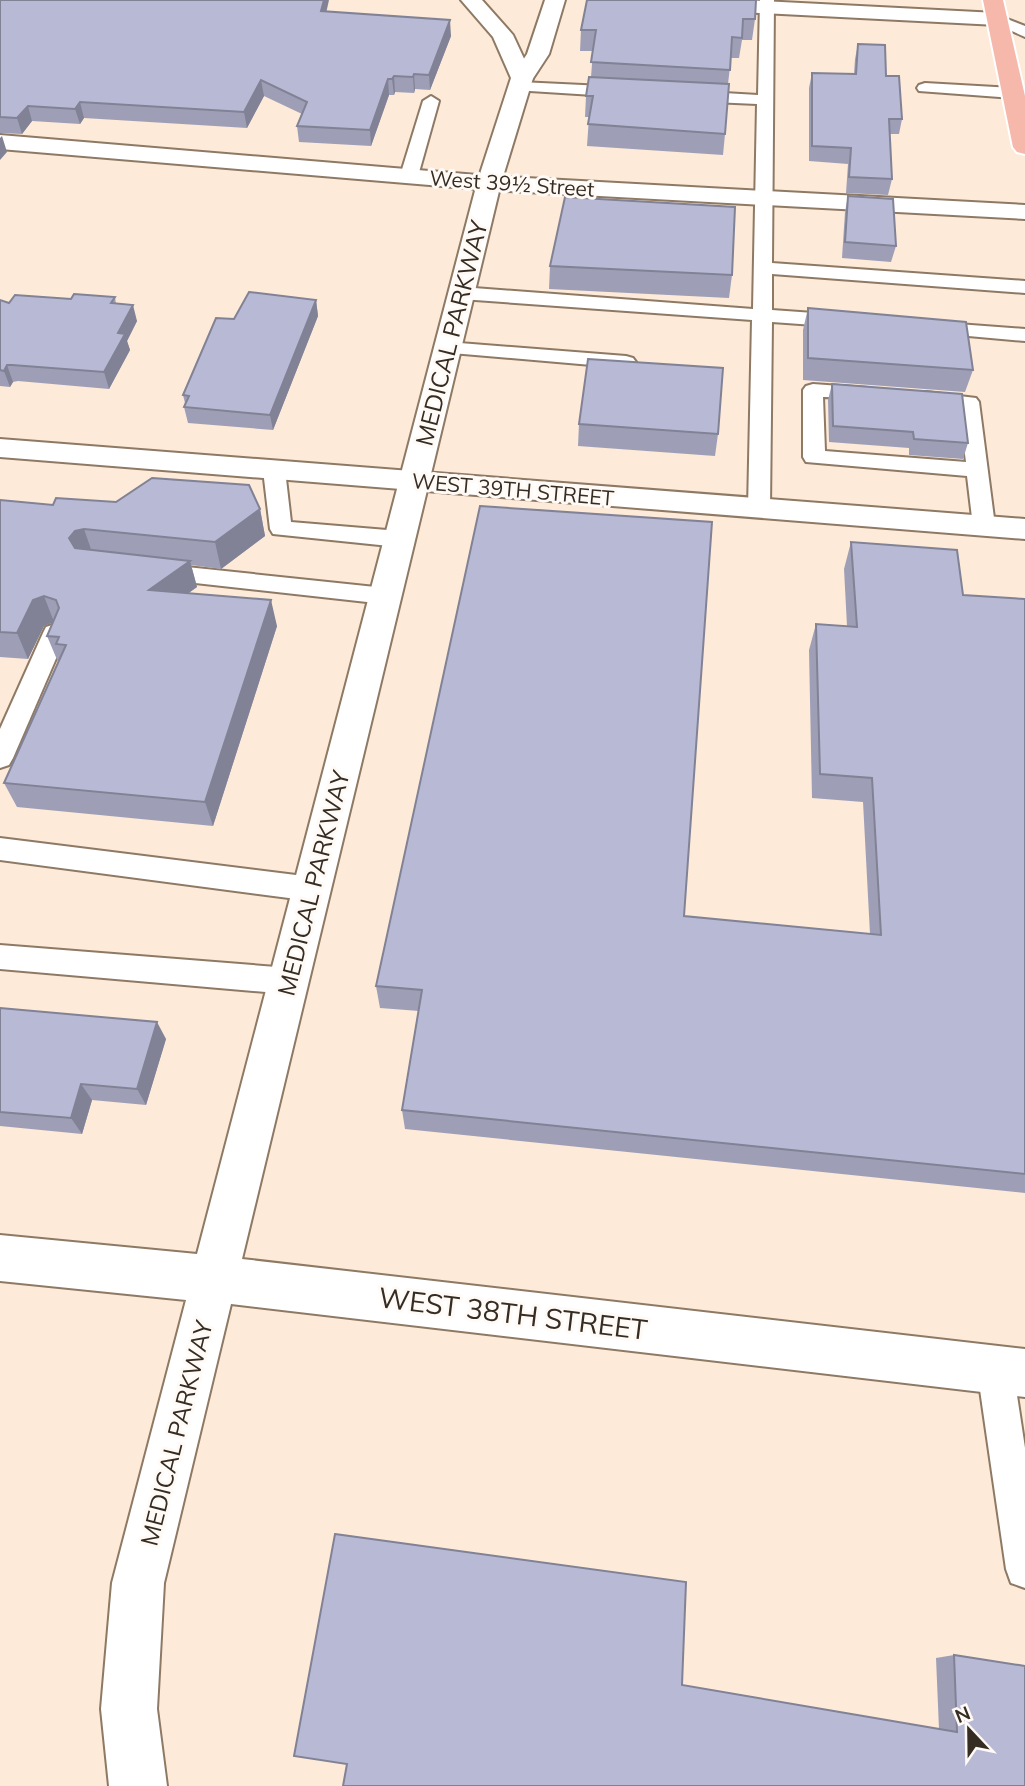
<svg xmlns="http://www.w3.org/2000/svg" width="1025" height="1786" font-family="Mulish,sans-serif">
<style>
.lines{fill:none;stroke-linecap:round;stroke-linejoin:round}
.lane-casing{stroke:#8e7964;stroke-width:4}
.street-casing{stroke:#8e7964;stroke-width:4}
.secondary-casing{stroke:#8e7964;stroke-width:4}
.primary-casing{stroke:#fff;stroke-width:4}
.lane{fill:#fff;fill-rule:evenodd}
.street{fill:#fff;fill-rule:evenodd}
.secondary{fill:#fff;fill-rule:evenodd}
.primary{fill:#f6b8ab;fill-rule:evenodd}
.wall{fill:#9e9fb7}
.shaded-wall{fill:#818295}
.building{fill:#b8b9d5;stroke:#818295;stroke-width:2}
.labels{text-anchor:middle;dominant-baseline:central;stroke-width:6;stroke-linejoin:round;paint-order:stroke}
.far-street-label{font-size:21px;fill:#352d24;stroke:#fffaf6}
.street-label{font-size:24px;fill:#352d24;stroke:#fffaf6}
.near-street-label{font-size:28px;fill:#352d24;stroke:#fffaf6}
</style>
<rect width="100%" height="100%" fill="#fdead8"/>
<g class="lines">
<defs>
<g id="lane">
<polygon points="760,0 774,0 772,263 1025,281 1025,293 772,274 772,310 842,315 852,321 842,327 772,322 770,508 767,513 759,515 751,513 748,508 752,320 461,299 452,293 461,287 753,309 757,104 690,101 682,96 690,91 758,95"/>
<polygon points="997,15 1025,26 1025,37 992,22 990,19 992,16"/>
<polygon points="520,82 625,87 633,92 625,97 514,90 512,87 514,84"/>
<polygon points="925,83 1013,88 1021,93 1013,98 919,91 917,88 919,85"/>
<polygon points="431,96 439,101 418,176 409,181 403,180 400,176 423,101"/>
<polygon points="931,322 1025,329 1025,341 924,332 921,328 924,324"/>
<polygon points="447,342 626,356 633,358 636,362 633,366 626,368 440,352 437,348 440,344"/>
<polygon points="813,384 868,388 875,390 878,394 875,398 823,397 825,451 966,462 959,407 919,402 916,398 919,394 926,392 976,398 979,402 995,526 992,531 984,533 976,531 973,526 967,476 806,462 803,457 803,390 806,386"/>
<polygon points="274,463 282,465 285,470 291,522 399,531 407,534 410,539 407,544 399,547 273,534 270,529 263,470 266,465"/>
<polygon points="158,564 385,588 393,590 397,596 393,602 385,604 150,578 146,572 150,566"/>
<polygon points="55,624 64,627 67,633 13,758 9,765 0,768 0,729 43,633 46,627"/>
<polygon points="0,838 312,877 322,881 326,889 322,897 312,901 0,860"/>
<polygon points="0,945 289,968 299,972 304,981 299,990 289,994 0,969"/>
<polygon points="995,1351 1007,1357 1013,1369 1025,1448 1025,1588 1011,1583 1006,1569 977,1369 983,1357"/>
</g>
<g id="street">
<polygon points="545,0 565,0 549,54 530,83 514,83 511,78 527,54"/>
<polygon points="614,0 742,0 997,13 1004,15 1007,19 1004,23 997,25 624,6 617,4"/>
<polygon points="0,135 489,176 1025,205 1025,219 489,190 0,149"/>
<polygon points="0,439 1025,519 1025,539 0,457"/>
</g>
<polygon id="secondary" points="461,0 482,0 513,35 533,78 501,183 242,1259 1025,1349 1025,1397 231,1304 164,1583 157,1709 167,1786 109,1786 101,1709 112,1583 186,1300 0,1281 0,1235 197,1254 477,183 511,78 493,37"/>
<polygon id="primary" points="983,0 1003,0 1025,96 1025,154 1017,152 1013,147"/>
</defs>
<!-- lane casing -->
<use href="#lane" class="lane-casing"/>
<!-- street casing -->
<use href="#street" class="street-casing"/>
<!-- secondary casing -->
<use href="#secondary" class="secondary-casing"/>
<!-- primary casing -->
<use href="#primary" class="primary-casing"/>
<!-- lane -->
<use href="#lane" class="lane"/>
<!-- street -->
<use href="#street" class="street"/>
<!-- secondary -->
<use href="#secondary" class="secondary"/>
<!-- primary -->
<use href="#primary" class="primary"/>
</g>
<!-- wall -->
<g class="wall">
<polygon points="0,0 326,12 451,36 430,90 415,89 414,93 395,92 394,95 389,95 371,146 299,142 297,126 302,114 264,96 247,128 84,118 80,124 32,121 22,134 0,133"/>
<polygon points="587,0 755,19 752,40 742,40 739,58 731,58 728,84 725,134 723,155 587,146 589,117 585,117 586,96 591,77 593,51 580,51 581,30"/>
<polygon points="858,44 886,76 902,119 899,134 889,134 892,179 888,195 846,193 848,164 809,161 809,88 812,73 854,74 855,59"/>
<polygon points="848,196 896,246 891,262 842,258 845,212"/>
<polygon points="550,266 732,275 729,298 549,289"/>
<polygon points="115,297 116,304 137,321 127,341 130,350 109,389 18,381 13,382 10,387 0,386 0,300 9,303"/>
<polygon points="316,300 318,316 273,430 188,423 184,407 185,403 183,395 234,319"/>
<polygon points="808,308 973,370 965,392 803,380 803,330"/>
<polygon points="832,384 968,443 963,459 909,455 909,448 829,442 828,400"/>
<polygon points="579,424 718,434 715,456 578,446"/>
<polygon points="0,500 53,505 116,502 260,509 265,536 221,569 191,565 197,587 188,593 277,626 213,826 17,807 4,783 58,662 47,636 53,622 44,626 28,659 0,657"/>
<polygon points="851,542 963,595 1025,599 1025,1193 405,1129 402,1110 419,1011 380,1008 376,986 684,916 870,934 863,802 812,798 809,650 816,624 847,626 844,569"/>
<polygon points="0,1008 166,1039 146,1105 92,1100 82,1134 0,1126"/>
<polygon points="954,1655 1025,1786 682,1685 939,1729 936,1658"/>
</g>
<!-- shaded-wall -->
<g class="shaded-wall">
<polygon points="324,0 329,0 323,27 321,11"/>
<polygon points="450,20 451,36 430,90 429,75"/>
<polygon points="414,74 415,89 414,93 413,77"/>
<polygon points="394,76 395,92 394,95 392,79"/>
<polygon points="388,79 389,95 371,146 370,130"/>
<polygon points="261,80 264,96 247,128 244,112"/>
<polygon points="80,102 84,118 80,124 75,109"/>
<polygon points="28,106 32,121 22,134 17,118"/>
<polygon points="2,136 7,152 0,160 0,138"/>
<polygon points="316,300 318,316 273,430 270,415"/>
<polygon points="133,305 137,321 127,341 130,350 109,389 104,372 118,333"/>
<polygon points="7,365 13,382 10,387 4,371"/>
<polygon points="260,509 265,536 221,569 215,542"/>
<polygon points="84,529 93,555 79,565 69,538 75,531"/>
<polygon points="190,561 197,587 157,616 149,590"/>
<polygon points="44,596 54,622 44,626 28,659 17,633 33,600"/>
<polygon points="271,600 277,626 213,826 205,802"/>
<polygon points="157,1022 166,1039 146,1105 137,1089"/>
<polygon points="81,1084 92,1100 82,1134 71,1118"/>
</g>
<!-- building -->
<g class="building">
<polygon points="0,0 324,0 321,11 450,20 429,75 414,74 413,77 394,76 392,79 388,79 370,130 297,126 307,102 261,80 244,112 80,102 75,109 28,106 17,118 0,117"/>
<polygon points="587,0 756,0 755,19 743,19 742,38 732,37 730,70 591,62 596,30 581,30"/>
<polygon points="858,44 885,45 886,76 899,76 902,119 889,119 892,179 849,177 851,148 812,146 812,73 856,74"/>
<polygon points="589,77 729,84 725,134 588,124 593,96 586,96"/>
<polygon points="848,196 893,199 896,246 845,242"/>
<polygon points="565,197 735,207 732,275 550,266"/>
<polygon points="249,292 316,300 270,415 184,407 189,396 183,395 216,318 234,319"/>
<polygon points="74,294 115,297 111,303 133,305 118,333 125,334 104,372 12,365 7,365 4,371 0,370 0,300 9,303 15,295 71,299"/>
<polygon points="808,308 966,322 973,370 808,358"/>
<polygon points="588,359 723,368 718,434 579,424"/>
<polygon points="832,384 962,394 968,443 914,439 913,432 833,426"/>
<polygon points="152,478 249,485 260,509 215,542 84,529 75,531 69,538 75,548 190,561 149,590 271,600 205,802 4,783 66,645 56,644 59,637 47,636 59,608 56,600 44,596 33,600 17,633 0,632 0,500 53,505 56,498 116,502"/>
<polygon points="480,506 712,522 684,916 881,935 872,778 820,774 816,624 857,627 851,542 957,550 963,595 1025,599 1025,1174 402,1110 422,990 376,986"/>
<polygon points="0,1008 157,1022 137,1089 81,1084 71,1118 0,1112"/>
<polygon points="335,1534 686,1582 682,1685 957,1732 954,1655 1025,1666 1025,1786 343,1786 347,1764 294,1756"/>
</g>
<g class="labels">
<!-- far-street labels -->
<g class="far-street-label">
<text transform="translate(512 183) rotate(4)">West 39½ Street</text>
<text transform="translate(513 489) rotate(5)">WEST 39TH STREET</text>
</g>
<!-- street labels -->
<g class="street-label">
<text transform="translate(451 333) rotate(-76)">MEDICAL PARKWAY</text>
<text transform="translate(313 883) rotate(-76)">MEDICAL PARKWAY</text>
<text transform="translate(176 1433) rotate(-76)">MEDICAL PARKWAY</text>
</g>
<!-- near-street labels -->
<g class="near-street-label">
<text transform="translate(513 1313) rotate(7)">WEST 38TH STREET</text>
</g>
</g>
<!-- north arrow -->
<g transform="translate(969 1730) rotate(338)" stroke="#fffaf6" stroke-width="5" paint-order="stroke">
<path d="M0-5L12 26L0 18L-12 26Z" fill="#352d24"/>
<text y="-10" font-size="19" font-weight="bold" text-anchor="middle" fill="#352d24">N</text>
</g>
</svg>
